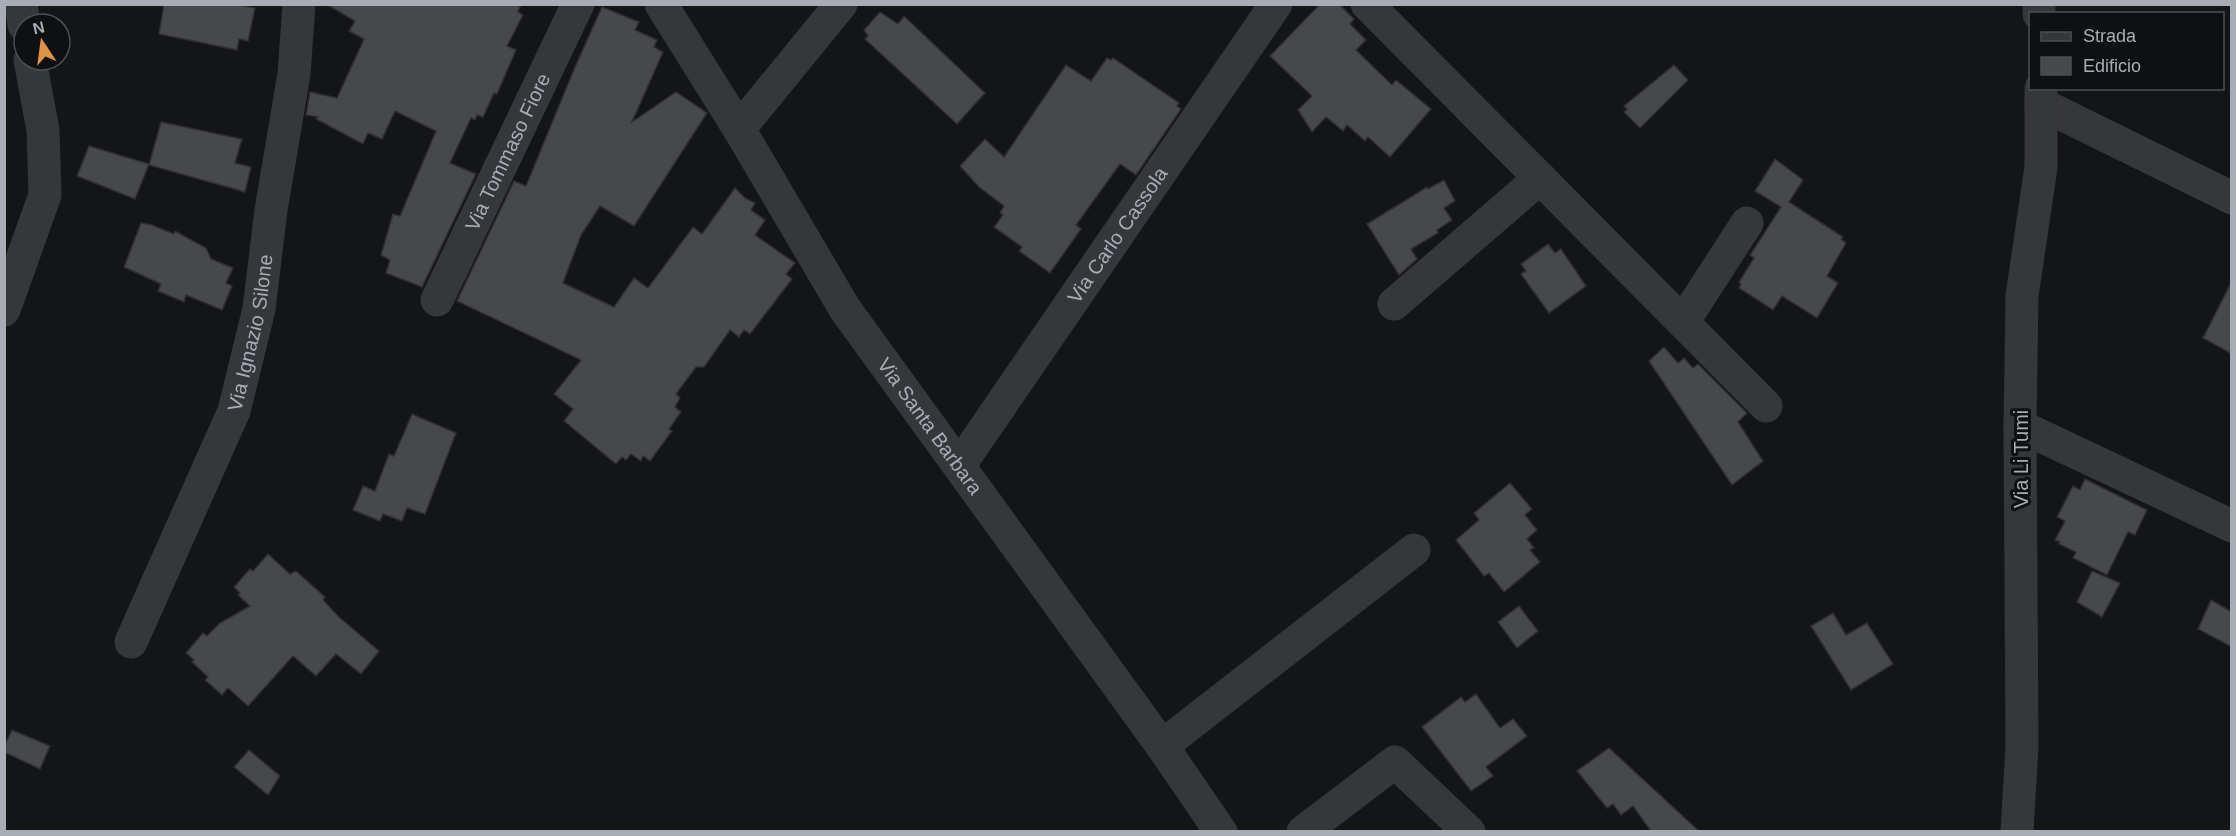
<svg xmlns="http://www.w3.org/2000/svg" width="2236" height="836" font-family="Arial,sans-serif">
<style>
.building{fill:#46484b;stroke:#2f2f32;stroke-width:1.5}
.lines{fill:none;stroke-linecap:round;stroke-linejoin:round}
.minor{stroke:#36373a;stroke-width:33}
.labels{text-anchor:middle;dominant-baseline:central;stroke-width:6;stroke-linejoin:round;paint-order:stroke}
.street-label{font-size:20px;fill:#a8adb5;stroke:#0f1011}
</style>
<rect width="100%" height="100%" fill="#141516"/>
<!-- building -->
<g class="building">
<polygon points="164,4 234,4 255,8 248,41 239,39 237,50 159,34"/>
<polygon points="326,4 521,4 518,12 523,15 507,46 516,50 497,94 494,93 483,117 477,115 475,120 471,118 450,163 476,174 422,287 386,273 390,260 381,255 393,214 400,216 436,131 395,111 382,139 368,133 363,144 316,119 318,117 306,115 310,92 337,98 364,39 349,31 355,21"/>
<polygon points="1320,4 1339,4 1354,19 1350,24 1366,40 1356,50 1392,85 1396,80 1431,109 1390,157 1368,137 1365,141 1347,125 1343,131 1326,117 1312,132 1298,110 1312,96 1270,56"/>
<polygon points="602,7 639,22 635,30 657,40 654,47 663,52 632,122 676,92 707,113 634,226 600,206 581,235 563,283 614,307 634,278 648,288 693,227 702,234 735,188 745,198 755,203 751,210 765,220 755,235 795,263 786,274 792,279 750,334 744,330 739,337 730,330 704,367 696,367 676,394 680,398 675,407 681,412 669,429 672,431 650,461 643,456 641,461 631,454 626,460 622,457 616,464 564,421 573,409 554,394 581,360 457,301 514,181 526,186 575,67"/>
<polygon points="880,12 898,24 904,16 985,93 957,124 865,39 868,36 864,30"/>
<polygon points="1107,58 1111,60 1113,58 1179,103 1177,106 1181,109 1136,175 1120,164 1076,225 1081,229 1050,273 1019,251 1022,247 994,227 1003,215 1000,213 1004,206 979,187 960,166 985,139 1004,157 1066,65 1091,81"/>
<polygon points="1674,65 1688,80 1640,128 1624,112 1627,109 1624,106"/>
<polygon points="161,122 242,139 235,163 251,167 245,192 149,165"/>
<polygon points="89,146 149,164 135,199 77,176"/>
<polygon points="1775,159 1803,180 1789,202 1843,237 1841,239 1846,243 1827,276 1838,283 1817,318 1782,296 1773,310 1739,288 1741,284 1739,282 1754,258 1750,255 1781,207 1755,191"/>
<polygon points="1444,180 1455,201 1444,208 1452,220 1437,230 1438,233 1411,249 1417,259 1399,275 1367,224 1427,187 1428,189"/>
<polygon points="141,223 152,225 174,234 175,231 206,248 211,259 233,268 226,283 232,286 222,310 186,295 184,302 158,291 161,284 124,267"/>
<polygon points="1548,244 1555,253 1561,249 1586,286 1549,313 1521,274 1526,271 1521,264"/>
<polygon points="2232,281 2232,354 2203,338"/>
<polygon points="1664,347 1678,363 1684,358 1693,368 1698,364 1747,413 1738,422 1763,461 1732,485 1649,361"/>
<polygon points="412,414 456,433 425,514 407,508 402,521 383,514 380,521 353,510 363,486 375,491 389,454 394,456"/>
<polygon points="2085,479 2147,510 2135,535 2128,532 2107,575 2073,558 2076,552 2059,544 2060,542 2055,540 2065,521 2057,517 2073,486 2080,490"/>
<polygon points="1510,483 1532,509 1525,515 1537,530 1527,539 1534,548 1530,550 1540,562 1504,592 1489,573 1484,576 1456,540 1479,520 1474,513"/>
<polygon points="268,554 290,574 296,571 325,597 323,600 339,617 379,651 361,674 336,654 316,676 293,656 248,706 228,688 222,695 205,680 208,677 192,662 194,660 186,653 203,633 207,636 220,623 250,606 238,595 240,593 234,587 250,569 253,571"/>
<polygon points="2092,571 2120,583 2102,617 2077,602"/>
<polygon points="2211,600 2232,612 2232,647 2198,629"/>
<polygon points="1519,606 1538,631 1517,648 1498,622"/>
<polygon points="1833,613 1846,635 1867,623 1893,664 1851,690 1811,626"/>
<polygon points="1476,694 1500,728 1513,719 1527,736 1486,767 1493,776 1471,791 1422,727 1461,697 1465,702"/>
<polygon points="12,730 50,746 40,769 4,752 4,747"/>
<polygon points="1609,748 1699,831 1651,831 1633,806 1621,815 1613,804 1607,808 1577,771"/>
<polygon points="249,750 280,776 268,795 234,767"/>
</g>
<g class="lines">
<!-- minor -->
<g class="minor">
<polyline points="21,4 24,25"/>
<path id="s1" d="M 661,4 L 739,129 L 845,309 L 1162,746 L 1221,832"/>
<polyline points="1367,4 1766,406"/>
<polyline points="2039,4 2039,14"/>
<polyline points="2041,104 2232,198"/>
<polyline points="739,129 841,4"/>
<path id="s2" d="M 437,300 L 578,4"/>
<polyline points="1394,304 1540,178"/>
<polyline points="4,310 45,195 43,130 30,60"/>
<polyline points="1683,322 1747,223"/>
<polyline points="2020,426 2232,526"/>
<path id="s3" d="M 959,466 L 1276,4"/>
<path id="s4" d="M 131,642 L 234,411 L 259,309 L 271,210 L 294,74 L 299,4"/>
<polyline points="1162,746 1414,550"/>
<polyline points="1303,832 1395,762 1469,832"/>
<polyline points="2017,832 2022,746 2020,426 2022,296 2041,167 2041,88"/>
</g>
</g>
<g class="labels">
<!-- street labels -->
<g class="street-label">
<text stroke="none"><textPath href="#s2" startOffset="164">Via Tommaso Fiore</textPath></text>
<text stroke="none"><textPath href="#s3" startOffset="280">Via Carlo Cassola</textPath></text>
<text stroke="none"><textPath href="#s4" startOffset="333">Via Ignazio Silone</textPath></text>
<text stroke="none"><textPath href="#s1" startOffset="501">Via Santa Barbara</textPath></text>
<text transform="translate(2021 459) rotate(-90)">Via Li Tumi</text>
</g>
</g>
<!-- border -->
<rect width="2236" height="836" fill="none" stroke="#a8adb5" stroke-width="12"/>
<!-- legend -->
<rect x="2029" y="12" width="195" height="78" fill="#0f1011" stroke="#4c4f53" stroke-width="1.5"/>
<rect x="2041" y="32" width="30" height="9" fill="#36373a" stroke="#4c4f53" stroke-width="1.5"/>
<text x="2083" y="42" font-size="18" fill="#a8adb5">Strada</text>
<rect x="2041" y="57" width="30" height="18" fill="#46484b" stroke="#4c4f53" stroke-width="1.5"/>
<text x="2083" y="72" font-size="18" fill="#a8adb5">Edificio</text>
<!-- north arrow -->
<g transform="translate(42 42) rotate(347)"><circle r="28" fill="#0f1011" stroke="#4c4f53" stroke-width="1.5"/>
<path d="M0-4.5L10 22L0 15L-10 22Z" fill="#de9444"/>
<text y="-9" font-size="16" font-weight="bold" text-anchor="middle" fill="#a8adb5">N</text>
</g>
</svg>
